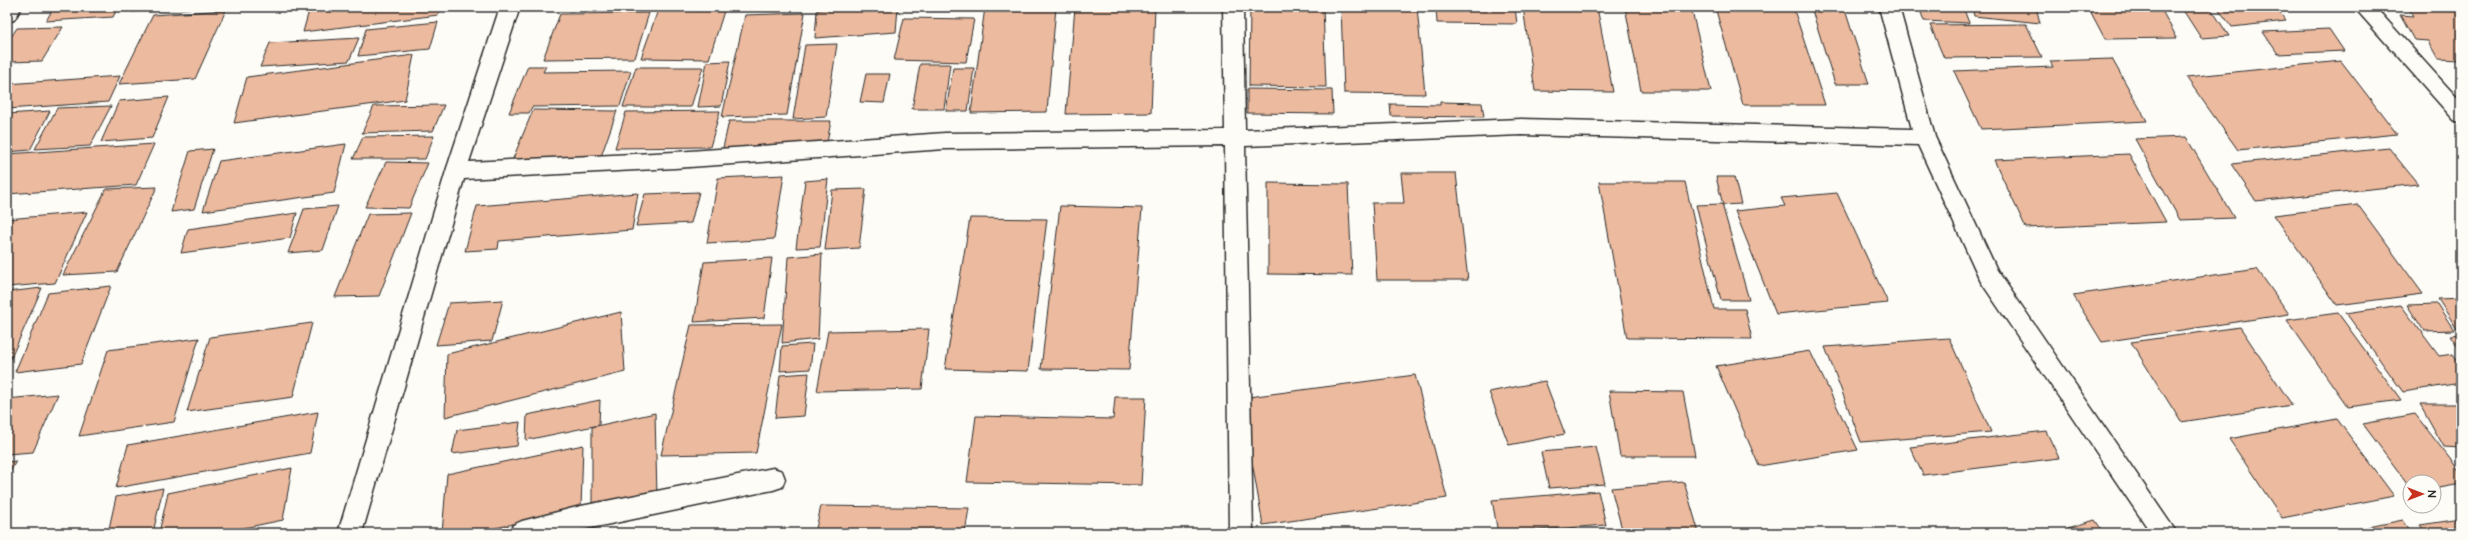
<svg xmlns="http://www.w3.org/2000/svg" width="2468" height="540" font-family="'Architects Daughter',sans-serif">
<style>
.building{fill:#ecba9e;stroke:#2b2b2b}
.lines{fill:none;stroke-linecap:round;stroke-linejoin:round}
.minor-casing{stroke:#2b2b2b;stroke-width:3}
.minor{fill:#fdfcf7;fill-rule:evenodd}
</style>
<rect width="100%" height="100%" fill="#fdfcf7"/>
<filter id="ink" filterUnits="userSpaceOnUse"><feTurbulence type="fractalNoise" baseFrequency=".025" numOctaves="2"/><feDisplacementMap in="SourceGraphic" scale="8" xChannelSelector="R" yChannelSelector="G"/><feConvolveMatrix kernelMatrix="1 2 1 2 8 2 1 2 1" color-interpolation-filters="sRGB"/></filter>
<g filter="url(#ink)">
<!-- building -->
<g class="building">
<polygon points="54,7 118,7 113,17 46,21"/>
<polygon points="134,7 209,7 132,12"/>
<polygon points="310,7 440,7 438,15 303,32"/>
<polygon points="556,7 671,7 670,8"/>
<polygon points="745,7 797,7 745,10"/>
<polygon points="853,7 898,7 896,32 815,38 817,10"/>
<polygon points="985,7 1056,7 1047,112 971,113"/>
<polygon points="1075,7 1155,7 1151,113 1066,114"/>
<polygon points="1250,7 1323,7 1326,87 1249,86"/>
<polygon points="1341,7 1417,7 1425,94 1344,93"/>
<polygon points="1436,7 1515,7 1517,24 1437,23"/>
<polygon points="1523,7 1597,7 1613,92 1535,91"/>
<polygon points="1625,7 1691,7 1711,91 1641,91"/>
<polygon points="1715,7 1793,7 1825,105 1743,105"/>
<polygon points="1811,7 1844,7 1869,84 1835,84"/>
<polygon points="1919,7 1963,7 1969,23 1924,21"/>
<polygon points="1972,7 2036,7 2040,23 1974,16"/>
<polygon points="2088,7 2160,7 2177,38 2105,39"/>
<polygon points="2181,7 2210,7 2229,36 2201,38"/>
<polygon points="2217,7 2275,7 2286,21 2232,27"/>
<polygon points="2408,7 2461,7 2461,60 2438,59 2428,41 2414,40 2400,15 2413,16"/>
<polygon points="226,10 195,79 119,84 153,15"/>
<polygon points="658,10 724,11 709,59 641,58"/>
<polygon points="649,13 635,58 543,59 560,14"/>
<polygon points="805,13 787,115 722,117 745,15"/>
<polygon points="904,18 974,19 966,62 894,60"/>
<polygon points="438,22 430,49 358,56 366,29"/>
<polygon points="2026,24 2042,57 1944,58 1930,25"/>
<polygon points="63,27 42,61 7,62 7,43 17,28"/>
<polygon points="2329,29 2344,51 2278,54 2263,32"/>
<polygon points="359,38 349,61 260,67 270,43"/>
<polygon points="837,44 826,117 793,119 805,45"/>
<polygon points="414,55 405,100 234,123 247,77"/>
<polygon points="2112,59 2147,121 1981,129 1954,71 2053,67 2050,61"/>
<polygon points="730,61 721,106 698,107 707,62"/>
<polygon points="2341,61 2397,134 2238,150 2186,77"/>
<polygon points="920,64 950,64 944,109 912,109"/>
<polygon points="528,66 546,66 543,72 631,71 620,106 532,107 529,113 509,113"/>
<polygon points="636,67 703,67 691,107 623,107"/>
<polygon points="953,68 974,68 968,111 946,111"/>
<polygon points="866,74 890,74 884,103 860,102"/>
<polygon points="120,76 108,102 7,109 7,84"/>
<polygon points="1247,89 1332,90 1333,114 1247,113"/>
<polygon points="169,97 152,138 101,142 119,101"/>
<polygon points="1440,102 1482,103 1484,117 1391,116 1390,104 1440,105"/>
<polygon points="444,105 433,131 362,133 374,106"/>
<polygon points="111,106 90,146 35,149 57,108"/>
<polygon points="533,110 617,111 599,162 512,161"/>
<polygon points="50,111 30,150 7,152 7,114"/>
<polygon points="720,111 710,147 615,148 626,112"/>
<polygon points="729,121 831,121 826,148 723,148"/>
<polygon points="434,136 425,159 353,159 363,137"/>
<polygon points="2186,137 2234,218 2180,220 2135,139"/>
<polygon points="154,144 136,185 7,194 7,154"/>
<polygon points="346,144 334,193 203,211 219,161"/>
<polygon points="2389,148 2418,184 2256,201 2231,164"/>
<polygon points="213,149 194,209 171,212 190,151"/>
<polygon points="2129,154 2166,222 2026,228 1994,160"/>
<polygon points="386,162 428,163 409,208 365,207"/>
<polygon points="1401,173 1456,173 1468,280 1377,280 1372,203 1404,203"/>
<polygon points="784,175 774,239 707,243 718,178"/>
<polygon points="1716,177 1734,177 1741,204 1723,205"/>
<polygon points="828,179 820,247 796,248 805,181"/>
<polygon points="1599,182 1685,182 1714,309 1745,309 1752,339 1627,338"/>
<polygon points="1268,183 1348,184 1352,275 1268,274"/>
<polygon points="157,187 117,272 63,275 106,189"/>
<polygon points="866,189 859,248 825,250 832,190"/>
<polygon points="699,192 691,223 636,226 645,194"/>
<polygon points="638,193 632,230 499,241 498,249 465,251 477,206"/>
<polygon points="1837,193 1888,303 1776,314 1735,211 1785,206 1781,198"/>
<polygon points="1722,204 1749,300 1721,300 1696,205"/>
<polygon points="2358,205 2423,294 2337,305 2274,215"/>
<polygon points="338,206 323,250 288,253 304,209"/>
<polygon points="1060,206 1142,208 1129,370 1041,369"/>
<polygon points="87,212 55,283 7,287 7,219"/>
<polygon points="297,213 290,238 181,253 188,229"/>
<polygon points="411,213 379,296 335,297 368,214"/>
<polygon points="970,218 1047,219 1028,371 945,369"/>
<polygon points="822,254 818,339 782,343 788,257"/>
<polygon points="772,258 764,318 694,322 704,262"/>
<polygon points="2257,269 2289,314 2102,342 2073,295"/>
<polygon points="111,286 81,364 15,372 48,293"/>
<polygon points="42,288 7,367 7,292"/>
<polygon points="2461,298 2461,328 2457,329 2438,299"/>
<polygon points="503,300 492,341 436,345 449,303"/>
<polygon points="2437,304 2454,330 2424,331 2407,305"/>
<polygon points="2401,305 2439,356 2453,354 2461,365 2461,383 2403,392 2346,313"/>
<polygon points="621,312 625,372 445,417 447,354"/>
<polygon points="2338,313 2401,400 2348,407 2287,320"/>
<polygon points="312,323 293,397 187,412 210,337"/>
<polygon points="782,324 756,453 661,455 691,325"/>
<polygon points="2240,327 2292,405 2181,422 2131,342"/>
<polygon points="929,329 922,389 817,391 828,331"/>
<polygon points="2461,334 2461,351 2450,335"/>
<polygon points="199,338 174,422 79,436 108,350"/>
<polygon points="1949,338 1991,432 1861,442 1825,347"/>
<polygon points="813,344 810,369 780,371 782,346"/>
<polygon points="1810,351 1858,450 1759,466 1716,366"/>
<polygon points="809,373 804,416 775,418 780,375"/>
<polygon points="1415,375 1447,498 1263,525 1241,398"/>
<polygon points="1545,381 1565,434 1509,445 1489,392"/>
<polygon points="1609,391 1683,392 1695,456 1620,456"/>
<polygon points="58,394 33,452 7,454 7,399"/>
<polygon points="1115,397 1146,397 1141,485 967,482 976,416 1113,419"/>
<polygon points="600,400 599,425 526,440 527,415"/>
<polygon points="2420,404 2460,404 2461,448 2444,447"/>
<polygon points="318,412 310,453 116,488 128,445"/>
<polygon points="655,413 657,497 592,512 592,427"/>
<polygon points="2415,414 2461,473 2461,484 2434,489 2434,482 2410,482 2410,487 2363,424"/>
<polygon points="2337,419 2394,496 2282,518 2229,439"/>
<polygon points="520,422 517,446 452,454 457,430"/>
<polygon points="2046,431 2059,458 1923,475 1910,447"/>
<polygon points="583,445 581,509 473,533 442,533 447,474"/>
<polygon points="1596,447 1605,484 1549,488 1541,452"/>
<polygon points="16,461 7,478 7,462"/>
<polygon points="292,468 283,520 219,533 159,533 168,493"/>
<polygon points="1684,482 1699,533 1623,533 1611,488"/>
<polygon points="163,488 153,533 108,533 116,497"/>
<polygon points="1598,491 1606,525 1498,533 1492,500"/>
<polygon points="821,506 969,508 965,533 815,533"/>
<polygon points="2461,519 2461,533 2426,533 2420,525"/>
<polygon points="2095,520 2104,533 2071,533 2068,528"/>
<polygon points="2403,520 2412,533 2339,533"/>
</g>
<g class="lines">
<defs>
<g id="minor">
<polygon points="7,7 22,7 14,20 7,22"/>
<polygon points="500,7 520,7 469,162 675,152 945,133 1225,130 1223,7 1243,7 1245,130 1521,119 1912,129 1879,7 1899,7 1935,137 1997,270 2177,533 2151,533 1981,282 1918,145 1521,135 1245,146 1253,533 1229,533 1225,146 945,149 675,168 464,179 362,533 338,533 446,171"/>
<polygon points="2354,7 2375,7 2461,102 2461,123 2454,120"/>
<polygon points="773,468 782,471 785,479 782,487 773,490 567,533 510,533 513,525 522,521 581,506"/>
</g>
</defs>
<!-- minor casing -->
<use href="#minor" class="minor-casing"/>
<!-- minor -->
<use href="#minor" class="minor"/>
</g>
</g>
<!-- margin -->
<rect width="2468" height="540" fill="none" stroke="#fdfcf7" stroke-width="24"/>
<rect x="12" y="12" width="2444" height="516" fill="none" stroke="#2b2b2b" stroke-width="1.5" filter="url(#ink)"/>
<!-- north arrow -->
<g transform="translate(2422 494) rotate(90)"><circle r="19" fill="#fdfcf7" stroke="#a9a8a5"/>
<path d="M0-3L7 15L0 10L-7 15Z" fill="#c8321e"/>
<text y="-6" font-size="11" font-weight="bold" text-anchor="middle" fill="#2b2b2b">N</text>
</g>
</svg>
